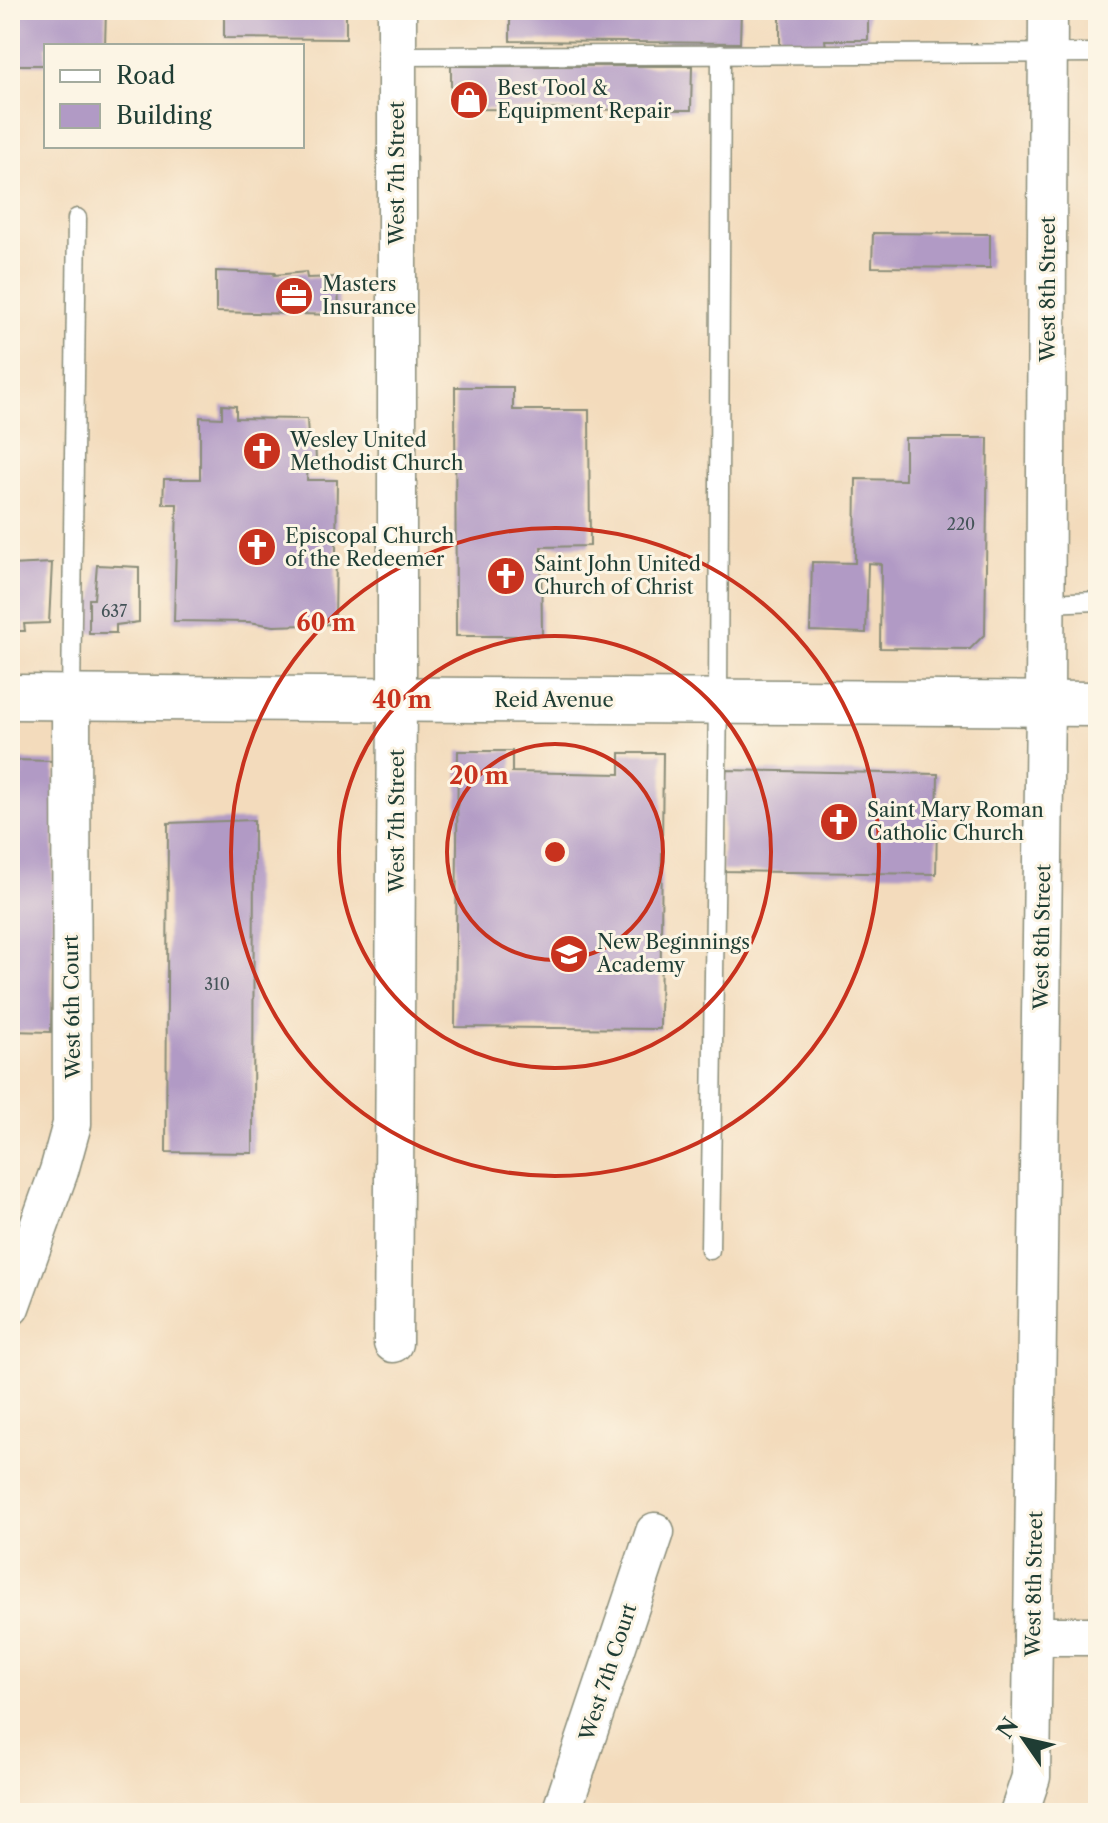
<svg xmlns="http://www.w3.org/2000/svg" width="1108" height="1823" font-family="'Libre Caslon Text',serif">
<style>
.building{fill:#b19ac5}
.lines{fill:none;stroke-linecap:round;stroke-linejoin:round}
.service-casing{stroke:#898c78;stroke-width:21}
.minor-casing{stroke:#898c78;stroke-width:41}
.tertiary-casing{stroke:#898c78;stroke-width:47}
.service{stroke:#fff;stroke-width:18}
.minor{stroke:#fff;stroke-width:38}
.tertiary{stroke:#fff;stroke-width:44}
.ring{fill:none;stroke:#c8321e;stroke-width:4}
.labels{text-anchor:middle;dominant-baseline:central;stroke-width:6;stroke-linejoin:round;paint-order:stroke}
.number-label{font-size:16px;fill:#445458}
.poi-label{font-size:20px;fill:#1f3d34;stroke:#fcf5e5;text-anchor:start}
.street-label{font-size:20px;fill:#1f3d34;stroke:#fcf5e5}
.centre{fill:#c8321e;stroke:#fcf5e5;stroke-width:4}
.ring-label{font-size:24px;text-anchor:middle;font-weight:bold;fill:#c8321e;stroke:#fcf5e5;stroke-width:6;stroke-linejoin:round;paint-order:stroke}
</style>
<rect width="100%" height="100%" fill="#fcf5e5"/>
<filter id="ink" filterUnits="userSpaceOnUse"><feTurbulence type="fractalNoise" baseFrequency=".0125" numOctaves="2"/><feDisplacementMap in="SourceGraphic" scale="16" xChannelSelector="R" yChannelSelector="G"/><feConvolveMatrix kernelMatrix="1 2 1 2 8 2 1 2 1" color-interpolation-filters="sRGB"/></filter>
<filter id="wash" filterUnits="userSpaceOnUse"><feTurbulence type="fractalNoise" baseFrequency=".006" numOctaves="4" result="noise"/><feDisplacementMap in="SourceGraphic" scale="32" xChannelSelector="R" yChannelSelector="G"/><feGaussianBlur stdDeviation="1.8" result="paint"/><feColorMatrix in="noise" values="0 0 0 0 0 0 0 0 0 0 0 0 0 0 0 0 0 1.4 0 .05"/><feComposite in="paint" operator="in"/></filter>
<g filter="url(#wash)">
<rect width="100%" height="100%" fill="#f3dbbc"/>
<g id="blocks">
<!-- building -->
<g class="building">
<polygon points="10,10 106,10 105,46 46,46 46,65 10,65"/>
<polygon points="224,10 346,10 346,39 224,38"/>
<polygon points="510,10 741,10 740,43 510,41"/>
<polygon points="780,10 868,10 868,40 825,40 826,47 780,48"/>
<polygon points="451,66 692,66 691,110 451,109"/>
<polygon points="873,233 990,234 990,268 872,267"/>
<polygon points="216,271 275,273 274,275 306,272 307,278 338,277 339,315 216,312"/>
<polygon points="455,387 513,387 513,410 589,410 590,546 541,547 542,636 456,636"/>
<polygon points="222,405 236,406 236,418 307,419 308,438 315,438 316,461 308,462 307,480 337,480 335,624 274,626 249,622 174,621 177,504 163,504 164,479 200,479 200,417 222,418"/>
<polygon points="905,438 988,438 985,634 970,649 880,648 881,564 868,563 866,633 810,631 812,562 855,563 856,479 905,480"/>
<polygon points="52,563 49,623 24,624 25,631 10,631 10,565"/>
<polygon points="97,565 139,567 139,622 116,625 116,633 89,633 89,599 94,599"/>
<polygon points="458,751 512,751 512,772 620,774 620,753 663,753 660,1029 455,1027"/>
<polygon points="10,760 55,761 51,1032 10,1031"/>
<polygon points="724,770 938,774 936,874 722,871"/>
<polygon points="254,820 253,1153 166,1152 168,823"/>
</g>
</g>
</g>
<g filter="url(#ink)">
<use href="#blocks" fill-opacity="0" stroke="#898c78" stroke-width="2"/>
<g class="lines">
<defs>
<g id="service">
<polyline points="397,56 1098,53"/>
<polyline points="1046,603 1098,601"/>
<polyline points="71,697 77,218"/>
<polyline points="710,1250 718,701 721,54"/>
</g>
<g id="minor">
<polyline points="10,1307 59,1171 72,1124 71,697"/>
<polyline points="393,1343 397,699 397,10"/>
<polyline points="1033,1636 1098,1636"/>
<polyline points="561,1813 655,1532"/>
<polyline points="1019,1813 1031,1777 1033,1636 1045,704 1048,10"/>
</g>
<polyline id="tertiary" points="10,697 1098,704"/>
</defs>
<!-- service casing -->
<use href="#service" class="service-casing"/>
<!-- minor casing -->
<use href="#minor" class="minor-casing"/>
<!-- tertiary casing -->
<use href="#tertiary" class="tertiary-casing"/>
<!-- service -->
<use href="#service" class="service"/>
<!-- minor -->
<use href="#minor" class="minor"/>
<!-- tertiary -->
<use href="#tertiary" class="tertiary"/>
</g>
</g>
<!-- distance rings -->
<g class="ring">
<circle cx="555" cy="852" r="108"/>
<circle cx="555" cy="852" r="216"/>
<circle cx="555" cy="852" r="324"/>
</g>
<!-- icons -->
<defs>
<symbol id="shop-disc" viewBox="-11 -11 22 22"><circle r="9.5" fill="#c8321e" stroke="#fcf5e5"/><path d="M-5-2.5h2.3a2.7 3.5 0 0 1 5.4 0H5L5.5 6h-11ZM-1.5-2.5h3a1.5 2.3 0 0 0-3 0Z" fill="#fff"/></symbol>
<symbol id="office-disc" viewBox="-11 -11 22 22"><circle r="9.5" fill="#c8321e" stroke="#fcf5e5"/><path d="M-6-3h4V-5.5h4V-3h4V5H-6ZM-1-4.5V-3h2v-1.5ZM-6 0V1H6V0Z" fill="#fff"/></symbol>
<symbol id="church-disc" viewBox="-11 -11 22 22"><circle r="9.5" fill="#c8321e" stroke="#fcf5e5"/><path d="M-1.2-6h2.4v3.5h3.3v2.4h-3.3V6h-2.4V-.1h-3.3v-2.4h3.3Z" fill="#fff"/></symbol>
<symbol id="school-disc" viewBox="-11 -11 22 22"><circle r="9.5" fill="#c8321e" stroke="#fcf5e5"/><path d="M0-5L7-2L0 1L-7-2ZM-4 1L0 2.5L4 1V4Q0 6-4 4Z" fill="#fff"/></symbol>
</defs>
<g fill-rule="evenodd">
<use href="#shop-disc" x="447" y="78" width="44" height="44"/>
<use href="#office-disc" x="272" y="274" width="44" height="44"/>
<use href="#church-disc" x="240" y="429" width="44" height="44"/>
<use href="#church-disc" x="235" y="525" width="44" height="44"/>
<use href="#church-disc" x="484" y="554" width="44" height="44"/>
<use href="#church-disc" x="817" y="800" width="44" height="44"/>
<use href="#school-disc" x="547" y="932" width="44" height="44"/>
</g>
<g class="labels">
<!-- number labels -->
<g class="number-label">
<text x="961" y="524">220</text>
<text x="114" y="611">637</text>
<text x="217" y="984">310</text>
</g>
<!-- poi labels -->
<g class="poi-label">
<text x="497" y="88">Best Tool &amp;<tspan x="497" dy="23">Equipment Repair</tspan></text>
<text x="322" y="284">Masters<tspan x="322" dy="23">Insurance</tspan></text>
<text x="290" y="440">Wesley United<tspan x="290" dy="23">Methodist Church</tspan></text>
<text x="285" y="536">Episcopal Church<tspan x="285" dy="23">of the Redeemer</tspan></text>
<text x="534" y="564">Saint John United<tspan x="534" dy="23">Church of Christ</tspan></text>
<text x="867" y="810">Saint Mary Roman<tspan x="867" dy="23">Catholic Church</tspan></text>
<text x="597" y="942">New Beginnings<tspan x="597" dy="23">Academy</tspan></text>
</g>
<!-- street labels -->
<g class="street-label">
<text transform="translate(397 173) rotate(-90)">West 7th Street</text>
<text transform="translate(1048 289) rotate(-90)">West 8th Street</text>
<text x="554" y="700">Reid Avenue</text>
<text transform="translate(397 821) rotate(-90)">West 7th Street</text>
<text transform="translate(1042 937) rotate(-89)">West 8th Street</text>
<text transform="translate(72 1007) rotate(-91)">West 6th Court</text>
<text transform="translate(1034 1584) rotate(-89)">West 8th Street</text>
<text transform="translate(608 1672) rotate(-72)">West 7th Court</text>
</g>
</g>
<circle cx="555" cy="852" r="12" class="centre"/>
<g class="ring-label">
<text x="326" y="631">60 m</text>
<text x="402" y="708">40 m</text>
<text x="479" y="784">20 m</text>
</g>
<!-- margin -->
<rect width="1108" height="1823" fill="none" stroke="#fcf5e5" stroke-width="40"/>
<!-- legend -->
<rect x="44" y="44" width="260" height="104" fill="#fcf5e5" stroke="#a4ab9e" stroke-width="2"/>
<rect x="60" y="70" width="40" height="12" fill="#ffffff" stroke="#a4ab9e" stroke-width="2"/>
<text x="116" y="84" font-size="24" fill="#1f3d34">Road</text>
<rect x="60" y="104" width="40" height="24" fill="#b19ac5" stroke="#a4ab9e" stroke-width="2"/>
<text x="116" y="124" font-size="24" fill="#1f3d34">Building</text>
<!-- north arrow -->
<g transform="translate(1024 1739) rotate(304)" stroke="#fcf5e5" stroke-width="6" paint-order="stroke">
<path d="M0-6L14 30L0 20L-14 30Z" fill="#1f3d34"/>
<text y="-12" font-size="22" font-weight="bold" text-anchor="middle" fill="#1f3d34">N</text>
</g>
</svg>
